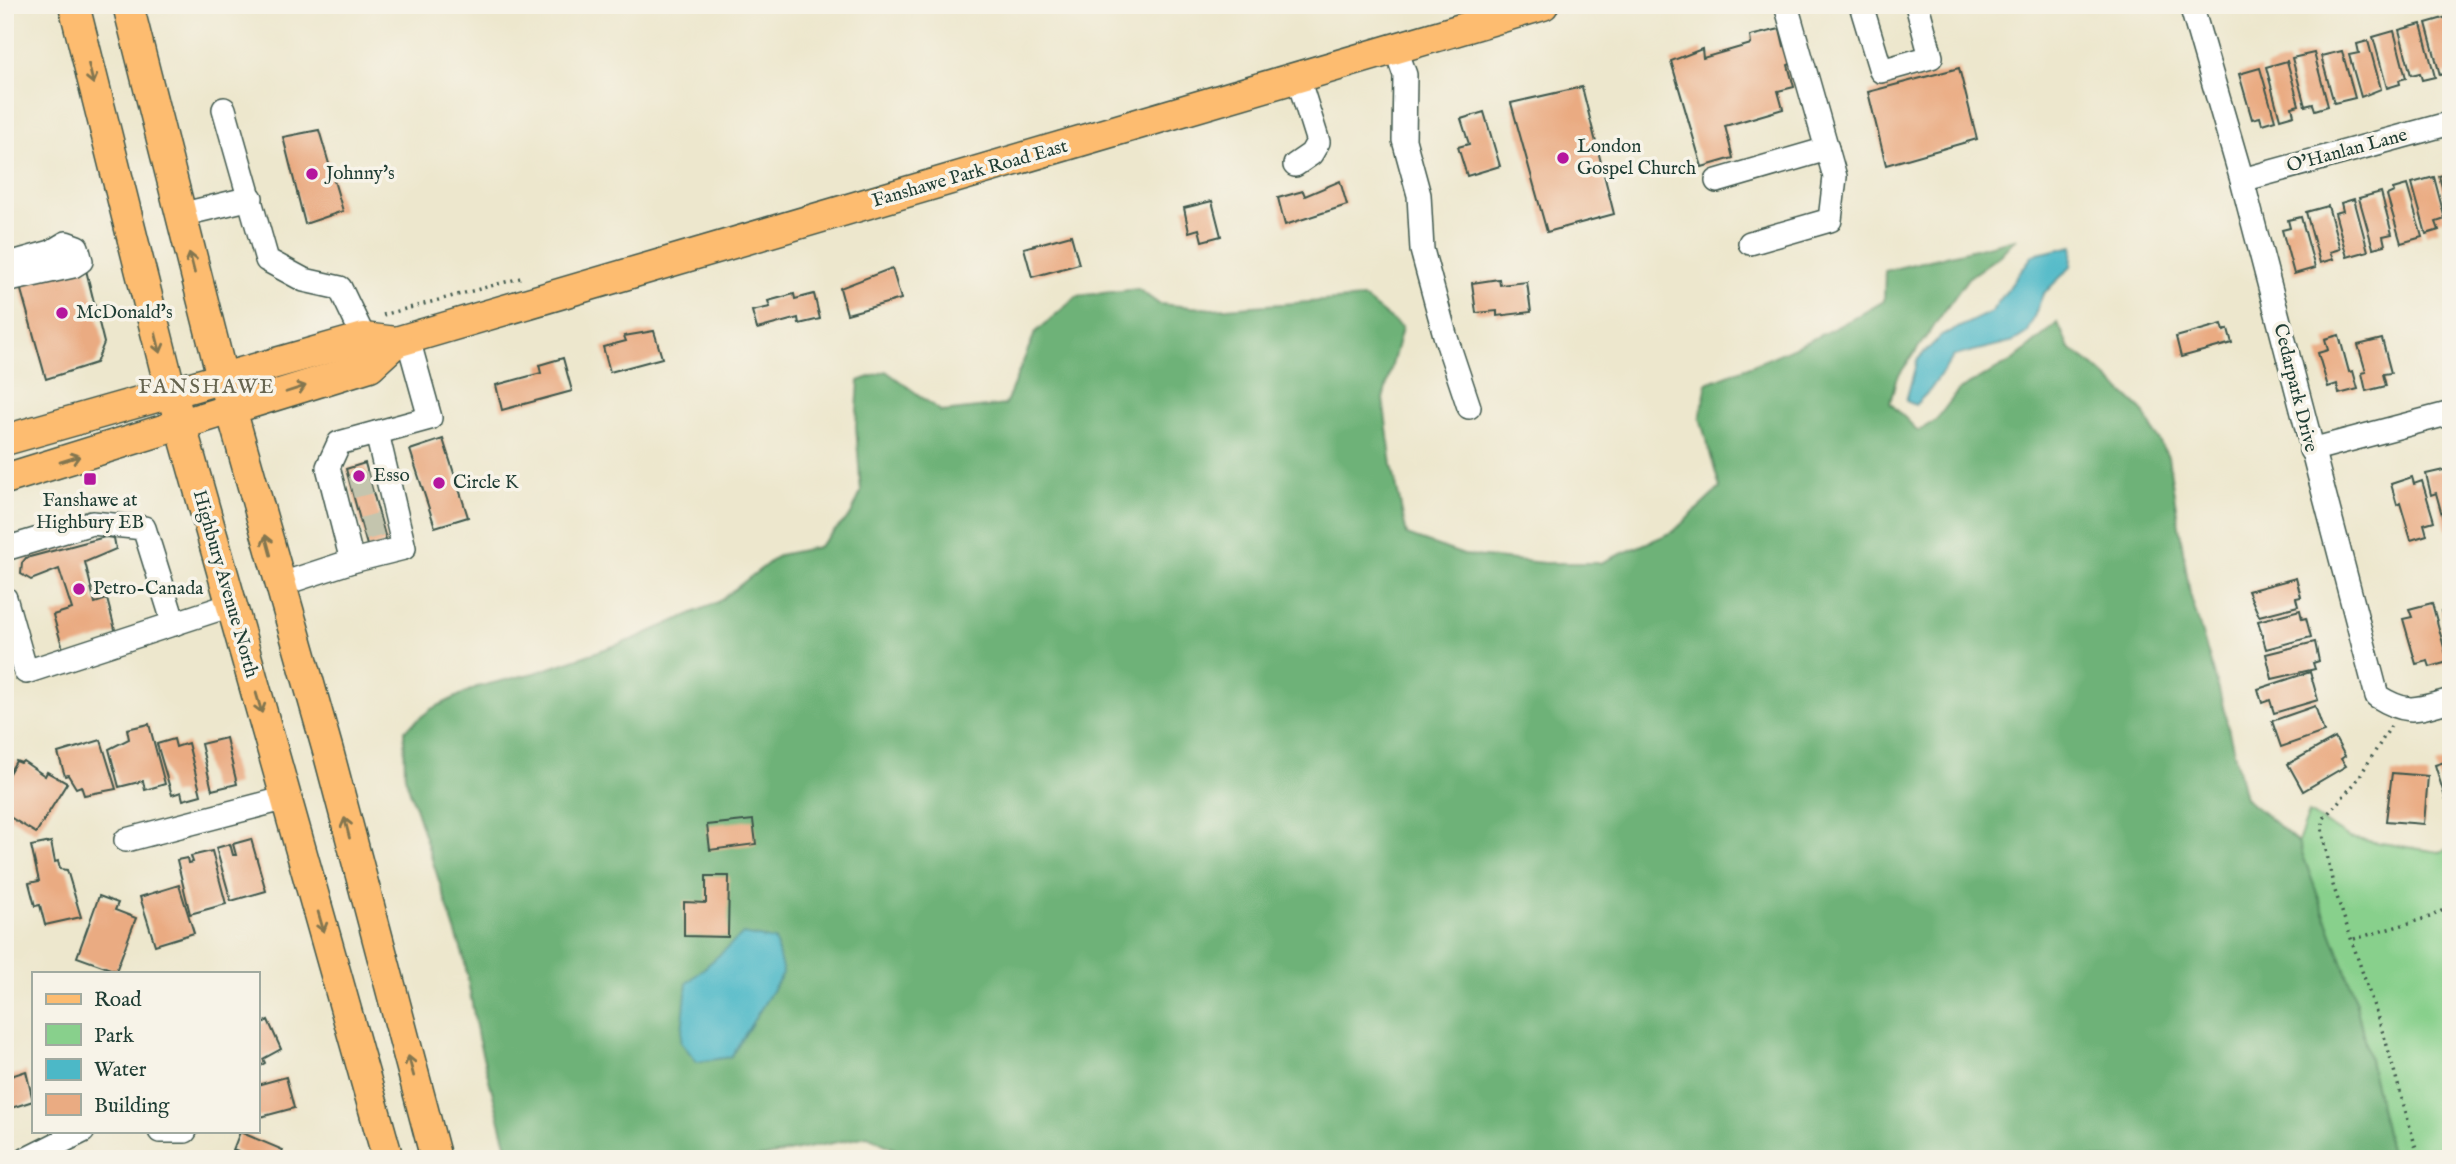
<svg xmlns="http://www.w3.org/2000/svg" width="2456" height="1164" font-family="'IM FELL English',serif">
<style>
.green{fill:#88d08c;stroke:#548660;stroke-width:2}
.forest{fill:#6eb278;stroke:#467856;stroke-width:2}
.water{fill:#4cb8c7;stroke:#367a7e;stroke-width:2}
.building{fill:#eaab82}
.lines{fill:none;stroke-linecap:round;stroke-linejoin:round}
.minor-tunnel{stroke:#c4c5ae;stroke-width:23;stroke-dasharray:23 11;stroke-linecap:butt}
.minor-casing{stroke:#3e564b;stroke-width:26}
.major-casing{stroke:#3e564b;stroke-width:33}
.path{stroke:#3e564b;stroke-width:3.5;stroke-dasharray:2 5;stroke-linecap:butt}
.minor{stroke:#fff;stroke-width:23}
.major{stroke:#fdbc70;stroke-width:30}
.oneway{stroke:#83764f}
.poi-dot{fill:#b5179e;stroke:#f7f3e8;stroke-width:2.5}
.labels{text-anchor:middle;dominant-baseline:central;stroke-width:7;stroke-linejoin:round;paint-order:stroke}
.poi-label{font-size:19px;fill:#1f3d34;stroke:#f7f3e8;text-anchor:start}
.street-label{font-size:19px;fill:#1f3d34;stroke:#f7f3e8}
.neighbourhood-label{font-size:21px;letter-spacing:2px;fill:#66644f;stroke:#f7f3e8}
</style>
<rect width="100%" height="100%" fill="#f7f3e8"/>
<filter id="ink" filterUnits="userSpaceOnUse"><feTurbulence type="fractalNoise" baseFrequency=".0143" numOctaves="2"/><feDisplacementMap in="SourceGraphic" scale="14" xChannelSelector="R" yChannelSelector="G"/><feConvolveMatrix kernelMatrix="1 2 1 2 8 2 1 2 1" color-interpolation-filters="sRGB"/></filter>
<filter id="wash" filterUnits="userSpaceOnUse"><feTurbulence type="fractalNoise" baseFrequency=".00686" numOctaves="4" result="noise"/><feDisplacementMap in="SourceGraphic" scale="28" xChannelSelector="R" yChannelSelector="G"/><feGaussianBlur stdDeviation="1.57" result="paint"/><feColorMatrix in="noise" values="0 0 0 0 0 0 0 0 0 0 0 0 0 0 0 0 0 1.4 0 .05"/><feComposite in="paint" operator="in"/></filter>
<g filter="url(#wash)">
<rect width="100%" height="100%" fill="#ede7cd"/>
<!-- green -->
<polygon class="green" points="2309,813 2349,838 2439,852 2451,849 2451,1159 2392,1159 2353,991 2298,842"/>
<!-- forest -->
<path class="forest" d="M 2015,239 L 2000,255 L 1968,278 L 1896,379 L 1890,403 L 1918,431 L 1936,420 L 1959,390 L 2012,361 L 2058,323 L 2069,348 L 2094,366 L 2142,410 L 2168,457 L 2190,594 L 2219,690 L 2245,798 L 2298,842 L 2353,991 L 2392,1159 L 914,1159 L 868,1136 L 752,1159 L 510,1159 L 478,1038 L 464,958 L 405,776 L 404,731 L 431,709 L 477,687 L 538,672 L 634,639 L 718,602 L 779,555 L 818,547 L 851,515 L 861,492 L 856,426 L 859,381 L 886,371 L 942,412 L 1005,405 L 1035,333 L 1077,296 L 1138,289 L 1159,304 L 1213,309 L 1364,298 L 1402,328 L 1383,399 L 1392,465 L 1407,535 L 1464,555 L 1544,563 L 1600,563 L 1673,532 L 1720,488 L 1700,418 L 1707,383 C 1768,360 1827,335 1884,301 L 1885,271 Z"/>
<!-- water -->
<g class="water">
<polygon points="2073,246 2071,267 2043,294 2028,332 2014,341 1954,356 1930,390 1915,405 1906,401 1917,360 1941,336 1991,312 2033,255"/>
<polygon points="743,934 775,940 783,973 731,1057 697,1062 681,1042 687,983"/>
</g>
<g id="blocks">
<!-- building -->
<g class="building">
<polygon points="2447,17 2451,31 2451,72 2440,75 2426,23"/>
<polygon points="2421,24 2435,77 2422,80 2420,73 2411,75 2399,30"/>
<polygon points="1780,29 1784,46 1791,43 1795,62 1788,65 1794,87 1778,91 1783,109 1725,126 1733,158 1702,167 1671,61 1702,49 1703,58 1751,44 1750,36"/>
<polygon points="2394,31 2406,78 2399,80 2400,84 2387,88 2373,37"/>
<polygon points="2368,41 2381,89 2361,97 2349,55 2359,53 2357,44"/>
<polygon points="2342,51 2355,98 2334,103 2321,56"/>
<polygon points="2314,53 2328,106 2315,110 2313,104 2305,106 2292,58"/>
<polygon points="2287,61 2299,105 2292,107 2294,115 2280,119 2266,67"/>
<polygon points="1959,68 1977,139 1886,165 1868,92"/>
<polygon points="2260,68 2275,120 2262,124 2260,117 2252,119 2239,74"/>
<polygon points="1582,87 1614,214 1547,232 1511,103"/>
<polygon points="1484,112 1500,166 1467,176 1458,147 1469,144 1461,119"/>
<polygon points="319,130 343,211 305,224 283,137"/>
<polygon points="2451,173 2451,216 2450,216 2439,176"/>
<polygon points="2434,177 2445,219 2436,222 2439,230 2426,234 2412,183"/>
<polygon points="1340,181 1347,205 1285,225 1278,198 1303,191 1305,196"/>
<polygon points="2407,185 2422,237 2401,243 2387,195 2394,192 2393,189"/>
<polygon points="2381,192 2392,234 2383,236 2385,245 2373,248 2359,198"/>
<polygon points="2354,199 2368,251 2347,257 2335,213 2343,211 2341,203"/>
<polygon points="1212,201 1221,236 1202,241 1199,229 1189,232 1184,208"/>
<polygon points="2328,206 2340,249 2330,252 2333,259 2320,263 2306,212"/>
<polygon points="2301,217 2315,268 2294,274 2282,230 2290,228 2288,220"/>
<polygon points="1071,235 1079,264 1032,277 1024,248"/>
<polygon points="84,262 104,343 96,363 46,379 19,283"/>
<polygon points="892,268 901,299 847,314 840,288"/>
<polygon points="1499,279 1500,285 1527,282 1531,312 1497,316 1497,311 1476,313 1472,283"/>
<polygon points="794,294 795,299 814,294 820,319 799,324 798,318 757,329 752,311 770,307 768,301"/>
<polygon points="2222,324 2224,331 2228,329 2232,343 2181,357 2176,337"/>
<polygon points="654,331 662,358 610,372 603,347 626,341 624,336"/>
<polygon points="2339,335 2349,372 2353,371 2358,389 2339,394 2337,384 2328,387 2318,353 2328,350 2325,339"/>
<polygon points="2382,339 2391,373 2383,374 2386,386 2366,391 2362,373 2366,372 2358,345"/>
<polygon points="563,358 572,391 502,410 496,385 541,373 539,365"/>
<polygon points="443,439 468,517 435,527 410,450"/>
<polygon points="365,463 387,543 368,549 346,469"/>
<polygon points="2448,469 2451,529 2446,530 2436,493 2431,495 2426,474"/>
<polygon points="2412,477 2414,484 2422,481 2434,521 2424,524 2427,535 2411,540 2400,503 2397,505 2391,484"/>
<polygon points="105,537 114,538 116,549 85,562 95,603 107,599 116,633 63,649 53,615 72,609 59,569 31,580 21,574 22,563 26,558"/>
<polygon points="2296,578 2301,597 2296,598 2298,606 2259,616 2248,591"/>
<polygon points="2432,603 2448,662 2430,667 2428,661 2416,664 2403,619 2412,617 2409,609"/>
<polygon points="2451,609 2451,644 2450,644 2441,611"/>
<polygon points="2300,610 2302,619 2306,618 2311,637 2266,649 2258,621"/>
<polygon points="2315,642 2319,661 2313,663 2315,669 2272,679 2266,654"/>
<polygon points="2310,672 2318,700 2274,713 2270,700 2262,703 2258,689"/>
<polygon points="2315,706 2324,732 2281,747 2272,721"/>
<polygon points="149,724 165,784 145,790 143,781 119,787 109,749 129,739 127,729"/>
<polygon points="226,738 237,784 212,790 201,744"/>
<polygon points="2335,738 2345,756 2341,759 2346,766 2303,791 2288,764"/>
<polygon points="174,739 176,747 188,743 201,795 183,800 181,792 172,795 157,744"/>
<polygon points="101,740 116,789 84,795 81,786 76,788 68,775 65,776 58,753"/>
<polygon points="2451,760 2451,810 2449,810 2435,765"/>
<polygon points="16,761 21,763 23,761 45,776 47,772 67,783 36,833 5,814 5,780"/>
<polygon points="2392,773 2428,776 2424,824 2386,821"/>
<polygon points="753,820 756,844 710,850 707,825"/>
<polygon points="251,839 266,891 231,901 216,848 230,844 233,855 236,855 233,844"/>
<polygon points="51,842 55,862 58,861 60,869 67,870 81,917 45,925 40,905 35,906 29,883 39,881 31,846"/>
<polygon points="212,851 226,904 190,914 177,860 187,858 188,863 193,862 191,856"/>
<polygon points="706,876 729,876 728,937 684,936 684,902 706,903"/>
<polygon points="179,885 194,933 155,945 140,897"/>
<polygon points="99,896 118,903 115,910 136,918 116,971 77,957"/>
<polygon points="268,1020 281,1049 263,1059 265,1063 257,1068 257,1026"/>
<polygon points="26,1071 33,1101 5,1110 5,1078"/>
<polygon points="286,1077 294,1108 257,1118 257,1085"/>
<polygon points="240,1132 283,1150 280,1159 241,1159 243,1154 233,1150"/>
</g>
</g>
</g>
<g filter="url(#ink)">
<use href="#blocks" fill-opacity="0" stroke="#3e564b" stroke-width="2"/>
<g class="lines">
<!-- minor-tunnel -->
<g class="minor-tunnel">
<polyline points="351,487 370,482"/>
<polyline points="363,529 381,524"/>
</g>
<defs>
<g id="minor">
<polyline points="1861,5 1881,71 1931,57 1917,5"/>
<path d="M 2191,5 L 2242,180 L 2377,696 C 2409,716 2417,709 2451,700"/>
<polyline points="1396,49 1405,75 1404,140 1419,195 1422,250 1445,335 1469,407"/>
<polyline points="224,109 267,260 304,280 340,288 364,338"/>
<polyline points="1295,165 1311,154 1318,142 1298,78"/>
<polyline points="2242,180 2451,123"/>
<polyline points="1717,181 1827,149"/>
<polyline points="180,215 251,198"/>
<polyline points="1750,243 1830,220 1835,177 1786,5"/>
<polyline points="5,265 51,252 66,243 77,247 81,261 73,266 14,279"/>
<polyline points="2311,450 2451,413"/>
<polyline points="5,549 92,523 144,528 174,624"/>
<polyline points="352,561 404,548 377,433"/>
<polyline points="279,585 352,561 328,467 339,443 430,418 408,339"/>
<polyline points="5,598 26,672 231,605"/>
<polyline points="126,840 287,798"/>
<polyline points="160,1131 185,1131"/>
<polyline points="27,1159 83,1131"/>
</g>
<g id="major">
<polyline points="74,5 167,376 388,1159"/>
<polyline points="128,5 222,377 328,751 436,1159"/>
<polyline points="5,440 364,338 396,342 1543,5"/>
<polyline points="5,479 370,366 396,342"/>
</g>
</defs>
<!-- minor casing -->
<use href="#minor" class="minor-casing"/>
<!-- major casing -->
<use href="#major" class="major-casing"/>
<!-- path -->
<g class="path">
<polyline points="383,315 524,277"/>
<polyline points="2391,726 2356,782 2324,818 2322,829 2333,885 2386,1042 2419,1159"/>
<polyline points="2354,939 2430,917 2451,906"/>
</g>
<!-- minor -->
<use href="#minor" class="minor"/>
<!-- major -->
<use href="#major" class="major"/>
</g>
<!-- one-way arrows -->
<defs><path id="oneway-shaft" d="M-6 0H5M1.5-3L5.5 0L1.5 3" fill="none" stroke-width="1.6" stroke-linecap="round" stroke-linejoin="round" transform="scale(1.75)"/></defs>
<g class="oneway">
<use href="#oneway-shaft" transform="translate(91 74) rotate(76)"/>
<use href="#oneway-shaft" transform="translate(192 263) rotate(-104)"/>
<use href="#oneway-shaft" transform="translate(158 343) rotate(76)"/>
<use href="#oneway-shaft" transform="translate(296 389) rotate(-18)"/>
<use href="#oneway-shaft" transform="translate(70 459) rotate(-17)"/>
<use href="#oneway-shaft" transform="translate(268 545) rotate(-105)"/>
<use href="#oneway-shaft" transform="translate(259 703) rotate(74)"/>
<use href="#oneway-shaft" transform="translate(347 828) rotate(-104)"/>
<use href="#oneway-shaft" transform="translate(321 922) rotate(74)"/>
<use href="#oneway-shaft" transform="translate(411 1066) rotate(-105)"/>
</g>
</g>
<!-- markers -->
<g class="poi-dot">
<circle cx="1563" cy="158" r="7"/>
<circle cx="312" cy="174" r="7"/>
<circle cx="62" cy="313" r="7"/>
<circle cx="359" cy="476" r="7"/>
<rect x="83" y="472" width="14" height="14" rx="3.5"/>
<circle cx="439" cy="483" r="7"/>
<circle cx="79" cy="589" r="7"/>
</g>
<g class="labels">
<!-- poi labels -->
<g class="poi-label">
<text x="1577" y="147">London<tspan x="1577" dy="22">Gospel Church</tspan></text>
<text x="326" y="174">Johnny's</text>
<text x="76" y="313">McDonald's</text>
<text x="373" y="476">Esso</text>
<text x="453" y="483">Circle K</text>
<text x="90" y="501" text-anchor="middle">Fanshawe at<tspan x="90" dy="22">Highbury EB</tspan></text>
<text x="93" y="589">Petro-Canada</text>
</g>
<!-- street labels -->
<g class="street-label">
<text transform="translate(2347 151) rotate(-15)">O'Hanlan Lane</text>
<text transform="translate(970 174) rotate(-16)">Fanshawe Park Road East</text>
<text transform="translate(2295 388) rotate(76)">Cedarpark Drive</text>
<text transform="translate(225 584) rotate(74)">Highbury Avenue North</text>
</g>
<!-- neighbourhood labels -->
<g class="neighbourhood-label">
<text x="207" y="387">FANSHAWE</text>
</g>
</g>
<!-- margin -->
<rect width="2456" height="1164" fill="none" stroke="#f7f3e8" stroke-width="28"/>
<!-- legend -->
<rect x="32" y="972" width="228" height="161" fill="#f7f3e8" stroke="#a1aaa0" stroke-width="2"/>
<rect x="46" y="994" width="35" height="10" fill="#fdbc70" stroke="#a1aaa0" stroke-width="2"/>
<text x="94" y="1006" font-size="21" fill="#1f3d34">Road</text>
<rect x="46" y="1024" width="35" height="21" fill="#88d08c" stroke="#a1aaa0" stroke-width="2"/>
<text x="94" y="1042" font-size="21" fill="#1f3d34">Park</text>
<rect x="46" y="1059" width="35" height="21" fill="#4cb8c7" stroke="#a1aaa0" stroke-width="2"/>
<text x="94" y="1076" font-size="21" fill="#1f3d34">Water</text>
<rect x="46" y="1094" width="35" height="21" fill="#eaab82" stroke="#a1aaa0" stroke-width="2"/>
<text x="94" y="1112" font-size="21" fill="#1f3d34">Building</text>
</svg>
